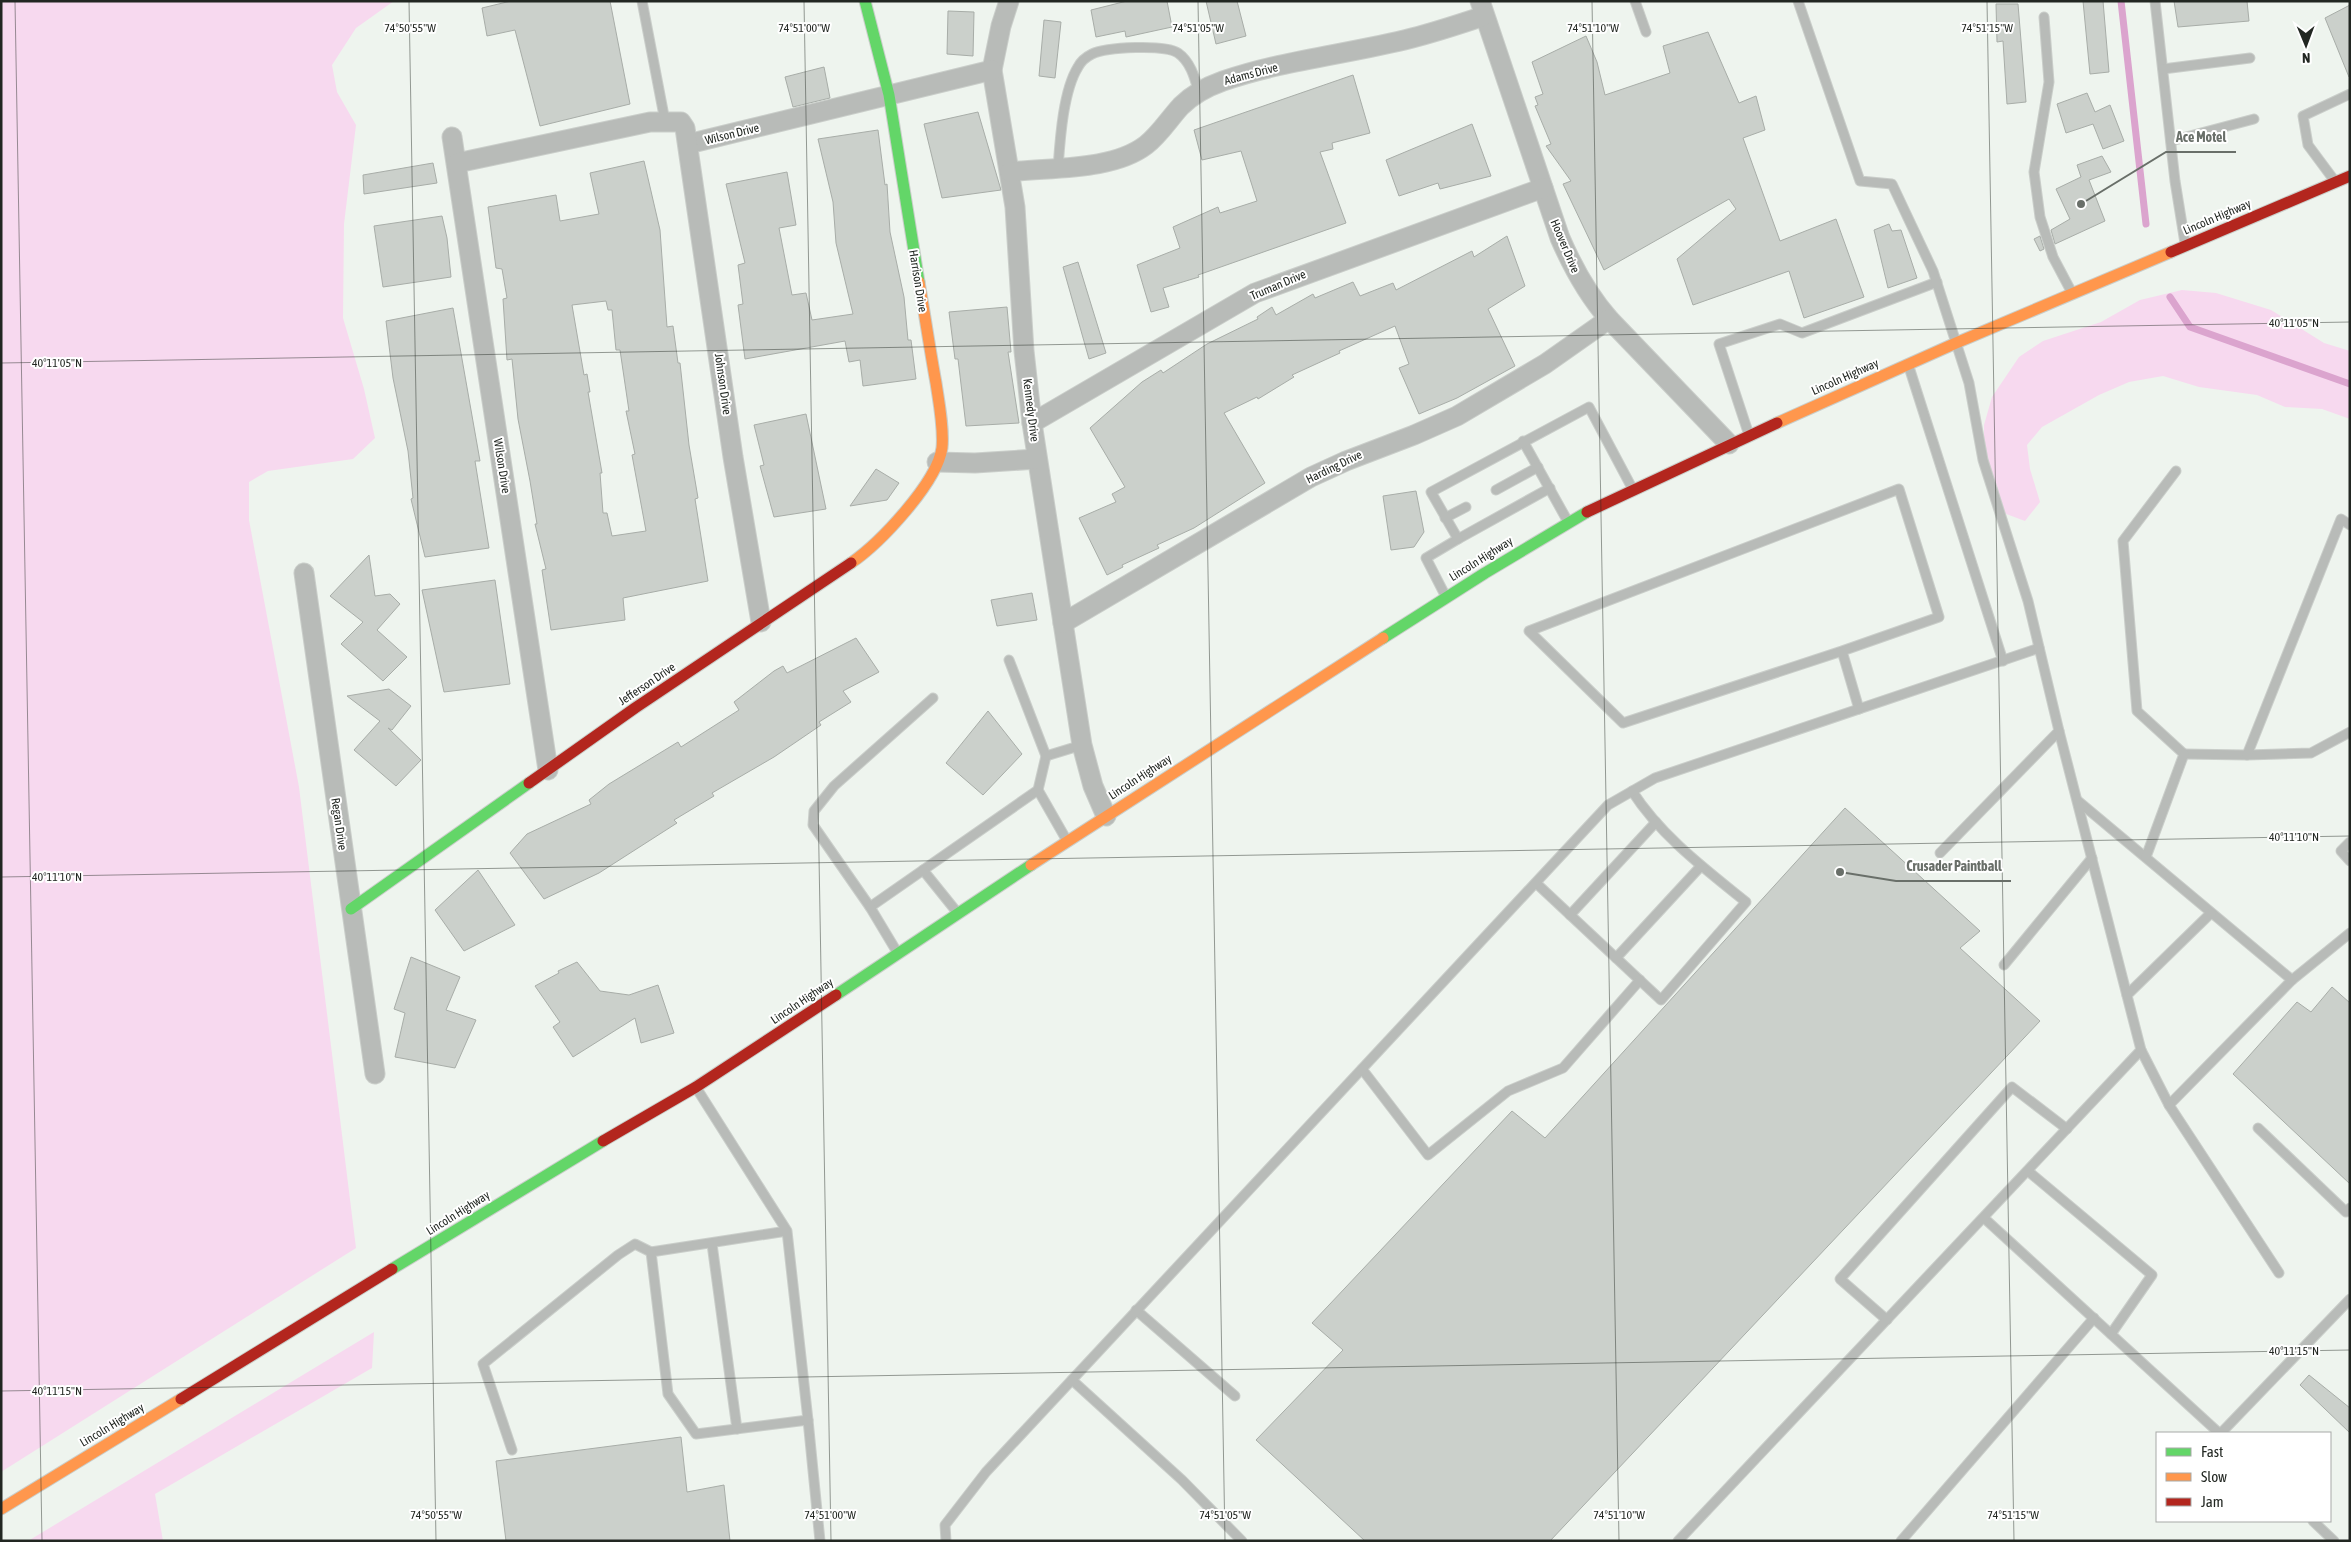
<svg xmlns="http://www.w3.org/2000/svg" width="2351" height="1542" font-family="'Asap Condensed',sans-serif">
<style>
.green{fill:#f7d9ef}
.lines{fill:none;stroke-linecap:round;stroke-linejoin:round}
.stream{stroke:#dba4ce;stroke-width:7}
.building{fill:#cbd0cb;stroke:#a8ada8;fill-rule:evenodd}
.lane-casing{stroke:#caceca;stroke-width:11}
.street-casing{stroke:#caceca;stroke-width:21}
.fast-casing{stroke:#caceca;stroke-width:13}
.slow-casing{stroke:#caceca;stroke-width:13}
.jam-casing{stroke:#caceca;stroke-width:13}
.lane{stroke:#b8bbb8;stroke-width:9}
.street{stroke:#b8bbb8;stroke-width:19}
.fast{stroke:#63d668;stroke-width:11}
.slow{stroke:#ff974d;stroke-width:11}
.jam{stroke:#b3261e;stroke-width:11}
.ticks{fill:none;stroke:#222722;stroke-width:1;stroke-opacity:0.45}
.labels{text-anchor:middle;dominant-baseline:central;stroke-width:4;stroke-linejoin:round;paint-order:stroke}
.street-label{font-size:12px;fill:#222722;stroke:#fff}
.ticks-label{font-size:12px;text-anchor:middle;fill:#222722;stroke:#fff;stroke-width:4;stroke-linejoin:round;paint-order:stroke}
.leader{fill:none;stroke:#696f69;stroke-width:2}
.callout-dot{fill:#696f69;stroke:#fff;stroke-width:2}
.callout-label{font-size:14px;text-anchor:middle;font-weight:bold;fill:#696f69;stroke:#fff;stroke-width:4;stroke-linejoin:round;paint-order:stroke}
</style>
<rect width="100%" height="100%" fill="#eef4ee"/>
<!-- green -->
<g class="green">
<polygon points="1,1 394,1 356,28 332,65 337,92 356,125 344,224 343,318 364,389 375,438 353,459 268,471 249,482 249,520 299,787 356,1248 1,1472"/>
<polygon points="2182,290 2216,293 2271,310 2324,343 2350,351 2350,419 2322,409 2285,407 2257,395 2199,387 2163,376 2129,382 2099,395 2042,427 2027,445 2030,469 2040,502 2025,521 2001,512 1984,452 1984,425 1992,397 2019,357 2043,341 2101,322 2140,300"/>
<polygon points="374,1332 372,1368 155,1494 163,1541 28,1541"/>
</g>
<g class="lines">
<!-- stream -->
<g class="stream">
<polyline points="2121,1 2146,224"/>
<polyline points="2170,297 2190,327 2350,384"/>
</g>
</g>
<!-- building -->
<g class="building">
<polygon points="511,1 610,1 630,104 540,126 515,30 487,36 482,8"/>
<polygon points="1127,1 1167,1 1172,27 1126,37 1125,31 1096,37 1091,10"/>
<polygon points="1206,1 1237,1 1246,36 1216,44"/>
<polygon points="2083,1 2103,1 2109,72 2090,74"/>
<polygon points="2174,1 2247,1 2249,21 2178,27"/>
<polygon points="1996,4 2018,4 2026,102 2007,104 2003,41 1997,42"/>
<polygon points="2350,5 2350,77 2349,77 2325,18"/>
<polygon points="948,11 974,12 973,56 947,54"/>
<polygon points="1044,20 1061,22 1055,78 1039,76"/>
<polygon points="1708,32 1739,103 1756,96 1765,130 1743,138 1780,241 1836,219 1864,297 1804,318 1789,271 1693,305 1677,259 1736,209 1729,199 1604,270 1563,184 1571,181 1546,146 1551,144 1535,106 1538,105 1535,97 1543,94 1532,62 1586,36 1597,62 1605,95 1670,73 1663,46"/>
<polygon points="824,67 830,98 793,107 785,77"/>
<polygon points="1353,75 1370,133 1332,143 1333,149 1320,152 1346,223 1198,275 1199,277 1163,288 1169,307 1151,312 1137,265 1180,248 1173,227 1218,207 1220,213 1257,201 1241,151 1202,160 1194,130"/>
<polygon points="2087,93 2095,112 2110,105 2124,141 2103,149 2093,124 2066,133 2057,104"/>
<polygon points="978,112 1001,190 942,198 924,124"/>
<polygon points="1472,124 1491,176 1440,189 1438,183 1399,196 1386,160"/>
<polygon points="878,130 885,185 887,184 890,232 904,297 908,340 911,340 916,379 863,386 860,360 849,362 845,341 745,359 738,305 743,304 738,265 745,263 726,184 787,172 796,225 779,228 792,295 806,293 812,320 853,314 836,243 833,202 818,139"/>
<polygon points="2102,156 2111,172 2089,180 2105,221 2055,244 2051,230 2070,219 2056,189 2081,177 2077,165"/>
<path d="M 644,161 L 660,230 L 667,327 L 673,326 L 678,363 L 680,363 L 689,445 L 698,498 L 695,499 L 708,581 L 623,598 L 625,620 L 551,630 L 542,570 L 546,569 L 535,524 L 537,524 L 530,481 L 518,419 L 512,359 L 507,360 L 503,299 L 507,298 L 502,269 L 496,268 L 488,207 L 556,195 L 560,221 L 599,214 L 590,173 ZM 606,301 L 608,310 L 612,310 L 616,350 L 620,350 L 629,411 L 626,411 L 635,454 L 632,455 L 646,531 L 612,536 L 607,513 L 603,513 L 600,473 L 602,473 L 588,392 L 590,392 L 587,374 L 584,375 L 572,305 Z"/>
<polygon points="433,163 437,183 364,194 363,175"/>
<polygon points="442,216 447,238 451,277 383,287 374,226"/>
<polygon points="1889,224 1892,231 1901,230 1917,278 1888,288 1874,230"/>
<polygon points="1507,236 1525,286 1488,309 1515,366 1457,398 1419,414 1399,368 1409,364 1395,326 1339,351 1340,353 1292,375 1294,377 1258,399 1257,397 1224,413 1265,483 1194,528 1157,545 1159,548 1122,565 1123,567 1107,575 1079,518 1116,502 1112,494 1125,487 1090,428 1142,382 1161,370 1163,373 1207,344 1258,319 1257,317 1272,307 1276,315 1313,294 1315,298 1353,282 1360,296 1393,283 1396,290 1472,251 1474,257"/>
<polygon points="2040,236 2044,249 2040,251 2034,239"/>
<polygon points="1078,262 1106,353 1089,359 1063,267"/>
<polygon points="1007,307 1011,352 1008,352 1019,423 966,426 958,359 955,359 949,312"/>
<polygon points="453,308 480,461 475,461 489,548 425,557 411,499 413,498 408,451 393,378 386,321"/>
<polygon points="806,414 826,509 774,517 760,466 764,465 754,425"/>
<polygon points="876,469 899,483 887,500 850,506"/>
<polygon points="1416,491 1424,532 1414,547 1391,550 1383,496"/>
<polygon points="369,555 375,596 390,594 400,604 377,630 407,657 383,681 341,644 363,622 330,596"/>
<polygon points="495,580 510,684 444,692 422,590"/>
<polygon points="1032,593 1037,620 997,626 991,600"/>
<polygon points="856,638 879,672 843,691 851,702 819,722 821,725 774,757 712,793 714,796 674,820 677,823 599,873 544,899 510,853 527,834 591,804 589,800 609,784 678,742 681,747 739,710 734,702 774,671 783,666 787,673"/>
<polygon points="389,689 411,706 392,730 388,728 421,760 396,786 354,750 380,721 347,696"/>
<polygon points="988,711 1022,754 983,795 946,763"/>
<polygon points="1845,808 1980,931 1960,948 2040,1021 1550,1541 1365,1541 1256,1440 1343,1350 1312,1323 1512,1111 1545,1138"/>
<polygon points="478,870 515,925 464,951 435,910"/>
<polygon points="411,957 460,977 446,1010 476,1020 455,1068 395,1057 405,1013 394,1009"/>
<polygon points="577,962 600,991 629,995 658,985 674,1033 641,1043 635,1018 573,1057 553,1027 560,1022 535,986 559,973 558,971"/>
<polygon points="2332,987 2350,1003 2350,1184 2233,1074 2297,1002 2311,1012"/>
<polygon points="2309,1375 2350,1408 2350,1433 2300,1385"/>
<polygon points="681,1437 687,1492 724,1485 730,1541 506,1541 496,1461"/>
</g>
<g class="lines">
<defs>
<g id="lane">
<polyline points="642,1 665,121"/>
<polyline points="1635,1 1646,32"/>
<polyline points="2155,1 2175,181 2185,243"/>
<polyline points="2044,17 2049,82 2034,172 2040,217 2053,257 2071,291"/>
<polyline points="2163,69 2250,58"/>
<polyline points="2171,141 2254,119"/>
<path d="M 1058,168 C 1060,140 1063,91 1078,67 C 1081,61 1086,57 1092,54 C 1106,47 1165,44 1178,53 C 1191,62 1195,79 1199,93"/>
<polyline points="2334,180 2308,145 2303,116 2350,94"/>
<polyline points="1909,367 2003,661"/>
<polyline points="1748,432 1719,344 1780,324 1802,333 1937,282"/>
<polyline points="1523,441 1567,520"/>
<polyline points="1496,490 1538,467"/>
<polyline points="1445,518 1466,507"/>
<polyline points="1458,539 1550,488"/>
<polyline points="1445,595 1426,558 1458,539 1431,492 1589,407 1631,486"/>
<polyline points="1842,651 1939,617 1899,489 1529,631 1623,723 1842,651 1859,709"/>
<polyline points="1009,660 1046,756 1038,790"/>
<polyline points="933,698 834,786 814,811 813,825 870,907 1038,790 1066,839"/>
<polyline points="2184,754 2247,755 2311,753 2350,732"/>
<polyline points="2247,755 2341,519 2350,525"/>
<polyline points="1046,756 1082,745"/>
<polyline points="2078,801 2292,980 2169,1105"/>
<polyline points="2350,842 2341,851 2350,861"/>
<polyline points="1940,853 2059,731"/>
<polyline points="2146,857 2184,754 2137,711 2123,541 2176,471"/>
<polyline points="923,870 956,911"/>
<path d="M 1536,883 L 1661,1000 L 1746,902 C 1705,869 1661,836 1632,791"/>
<polyline points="870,907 897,952"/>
<polyline points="1570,915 1656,822"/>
<polyline points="1616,958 1701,866"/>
<polyline points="2004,965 2092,858"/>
<polyline points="2292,980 2350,933"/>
<polyline points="2127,995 2211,913"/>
<polyline points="2141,1050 2169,1105 2279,1273"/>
<polyline points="1362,1069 1428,1155 1508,1091 1563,1068 1640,980"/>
<polyline points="697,1089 787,1231 808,1420 696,1434 668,1394 651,1252 787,1231"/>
<polyline points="2258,1128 2346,1212 2350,1208"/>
<polyline points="2028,1171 2152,1275 2111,1334"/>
<polyline points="1984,1218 2219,1433"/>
<polyline points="712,1244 737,1429"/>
<polyline points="1136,1310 1235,1396"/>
<polyline points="1887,1320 1840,1279 2012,1087 2067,1129"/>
<polyline points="1072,1380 1182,1480 1242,1541"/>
<polyline points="808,1420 820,1541"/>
<polyline points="2221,1433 2350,1299"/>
<polyline points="512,1450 483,1364 618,1255 635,1244 651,1252"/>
<polyline points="2313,1521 2334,1541"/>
<polyline points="946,1541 945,1525 986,1472 1608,805 1655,778 2039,648"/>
<polyline points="1678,1541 2141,1050 2059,731 2028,601 1983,460 1969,383 1933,271 1892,184 1860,181 1798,1"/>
<polyline points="1901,1541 2094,1318"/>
</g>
<g id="street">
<polyline points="1009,1 1001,26 992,70 1015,207 1024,351 1032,423 1082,745 1093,786 1106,816"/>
<path d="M 1480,1 L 1560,238 C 1573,268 1587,294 1609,319 L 1729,444"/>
<polyline points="452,137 548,770"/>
<polyline points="688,144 992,70"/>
<polyline points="457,163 650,122 681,122 685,128 733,457 761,622"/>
<path d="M 1010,172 C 1051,167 1112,171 1146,145 C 1160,134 1169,119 1181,106 C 1192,95 1209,86 1223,81 C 1284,60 1350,54 1412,38 C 1436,32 1460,24 1484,16"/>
<polyline points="1032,423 1255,293 1543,188"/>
<polyline points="937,462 975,463 1037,459"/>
<polyline points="304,573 375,1074"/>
<polyline points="1063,623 1311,477 1346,461 1414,435 1457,416 1545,364 1609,319"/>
</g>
<g id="fast">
<polyline points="865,1 889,95 919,282"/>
<polyline points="1383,638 1485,573 1587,512"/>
<polyline points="351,909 529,783"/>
<polyline points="836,995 1031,865"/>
<polyline points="392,1269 603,1141"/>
</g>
<g id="slow">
<polyline points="1777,423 1956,343 2171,252"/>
<path d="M 851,563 C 880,543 937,483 942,448 C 944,428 939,403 936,383 C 930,350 925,316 919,282"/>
<polyline points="1031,865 1383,638"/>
<polyline points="1,1509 181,1399"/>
</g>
<g id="jam">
<polyline points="2171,252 2350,176"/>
<polyline points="1587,512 1777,423"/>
<polyline points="529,783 635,708 851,563"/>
<polyline points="603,1141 696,1087 836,995"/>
<polyline points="181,1399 392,1269"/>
</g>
</defs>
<!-- lane casing -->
<use href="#lane" class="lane-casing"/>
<!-- street casing -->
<use href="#street" class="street-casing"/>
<!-- fast casing -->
<use href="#fast" class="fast-casing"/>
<!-- slow casing -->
<use href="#slow" class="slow-casing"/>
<!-- jam casing -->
<use href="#jam" class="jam-casing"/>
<!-- lane -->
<use href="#lane" class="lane"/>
<!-- street -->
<use href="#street" class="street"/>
<!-- fast -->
<use href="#fast" class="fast"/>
<!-- slow -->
<use href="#slow" class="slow"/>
<!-- jam -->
<use href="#jam" class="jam"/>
</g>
<!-- ticks -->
<path class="ticks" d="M 15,1 L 42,1541M 409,1 L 436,1541M 804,1 L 831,1541M 1198,1 L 1225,1541M 1592,1 L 1619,1541M 1987,1 L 2014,1541M 1,363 L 2350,322M 1,877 L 2350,836M 1,1391 L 2350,1350"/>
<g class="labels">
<!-- street labels -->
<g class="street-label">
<text transform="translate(1251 74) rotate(-15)">Adams Drive</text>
<text transform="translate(732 134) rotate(-14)">Wilson Drive</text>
<text transform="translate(2217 217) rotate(-23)">Lincoln Highway</text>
<text transform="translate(1565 246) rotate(67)">Hoover Drive</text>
<text transform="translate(918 281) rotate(81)">Harrison Drive</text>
<text transform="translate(1278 285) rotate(-23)">Truman Drive</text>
<text transform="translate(1845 377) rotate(-24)">Lincoln Highway</text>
<text transform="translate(723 384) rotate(82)">Johnson Drive</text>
<text transform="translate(1031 410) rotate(83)">Kennedy Drive</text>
<text transform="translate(502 466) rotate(81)">Wilson Drive</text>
<text transform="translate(1334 467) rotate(-26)">Harding Drive</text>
<text transform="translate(1481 559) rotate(-32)">Lincoln Highway</text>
<text transform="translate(647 684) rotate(-34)">Jefferson Drive</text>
<text transform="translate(1140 777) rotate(-33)">Lincoln Highway</text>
<text transform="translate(339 824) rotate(82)">Regan Drive</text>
<text transform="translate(802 1001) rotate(-34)">Lincoln Highway</text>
<text transform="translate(458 1213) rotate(-32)">Lincoln Highway</text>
<text transform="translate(112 1425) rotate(-31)">Lincoln Highway</text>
</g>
</g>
<g class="ticks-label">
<text x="410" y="32">74°50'55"W</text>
<text x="804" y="32">74°51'00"W</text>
<text x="1198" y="32">74°51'05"W</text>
<text x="1593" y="32">74°51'10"W</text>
<text x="1987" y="32">74°51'15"W</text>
<text x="2294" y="327">40°11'05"N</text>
<text x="57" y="367">40°11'05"N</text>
<text x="2294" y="841">40°11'10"N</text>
<text x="57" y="881">40°11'10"N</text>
<text x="2294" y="1355">40°11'15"N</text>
<text x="57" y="1395">40°11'15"N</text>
<text x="436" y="1519">74°50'55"W</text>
<text x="830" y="1519">74°51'00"W</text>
<text x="1225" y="1519">74°51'05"W</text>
<text x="1619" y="1519">74°51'10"W</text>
<text x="2013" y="1519">74°51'15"W</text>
</g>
<!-- callouts -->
<path class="leader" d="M2081 204L2166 152H2236M1840 872L1896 881H2011"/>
<g class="callout-dot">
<circle cx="2081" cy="204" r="5"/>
<circle cx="1840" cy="872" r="5"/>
</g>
<g class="callout-label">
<text x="2201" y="142">Ace Motel</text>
<text x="1954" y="871">Crusader Paintball</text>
</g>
<!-- border -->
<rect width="2351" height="1542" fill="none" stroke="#222722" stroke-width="5"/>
<!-- legend -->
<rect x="2156" y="1432" width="175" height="90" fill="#ffffff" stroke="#a7a9a7"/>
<rect x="2166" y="1448" width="25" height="8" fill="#63d668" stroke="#a7a9a7"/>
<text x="2201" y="1457" font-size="15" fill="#222722">Fast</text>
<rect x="2166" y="1473" width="25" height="8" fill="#ff974d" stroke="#a7a9a7"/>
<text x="2201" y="1482" font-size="15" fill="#222722">Slow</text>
<rect x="2166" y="1498" width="25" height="8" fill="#b3261e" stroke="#a7a9a7"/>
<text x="2201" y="1507" font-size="15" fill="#222722">Jam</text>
<!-- north arrow -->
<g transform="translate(2306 45) rotate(179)" stroke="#ffffff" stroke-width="4" paint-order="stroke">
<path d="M0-4L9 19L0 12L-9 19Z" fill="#222722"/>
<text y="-8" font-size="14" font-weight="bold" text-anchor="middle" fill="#222722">N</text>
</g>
</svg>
